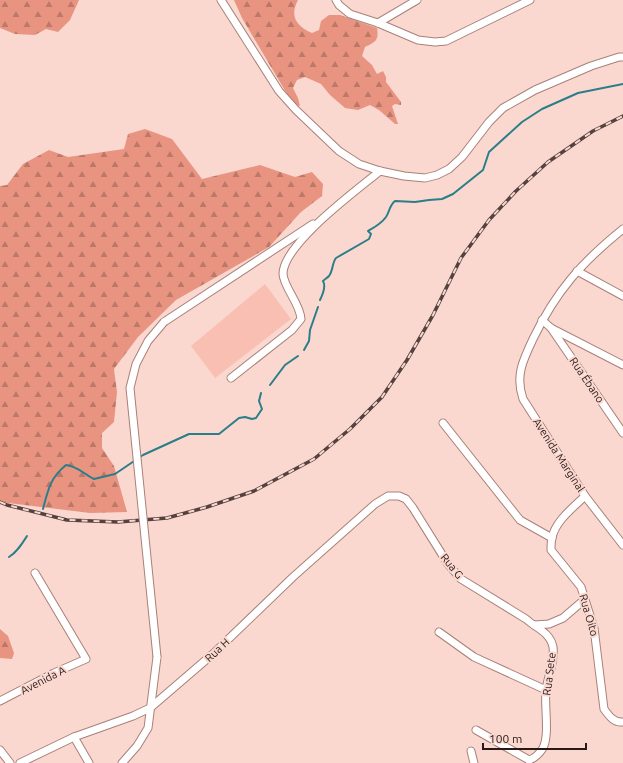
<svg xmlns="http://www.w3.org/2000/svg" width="623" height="763" font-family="Ubuntu,sans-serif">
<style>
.grass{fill:#f9bfb2}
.forest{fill:url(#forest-firs)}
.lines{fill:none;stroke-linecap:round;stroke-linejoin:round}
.stream{stroke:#2b7e88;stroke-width:2}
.minor-casing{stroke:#a88178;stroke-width:9}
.minor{stroke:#fff;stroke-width:7}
.rail-casing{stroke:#55423e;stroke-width:3.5}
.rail{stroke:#fad8d0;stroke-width:2;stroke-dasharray:6;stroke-linecap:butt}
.minor-bridge-casing{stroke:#a88178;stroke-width:9;stroke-linecap:butt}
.minor-bridge{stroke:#fff;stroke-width:7}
.labels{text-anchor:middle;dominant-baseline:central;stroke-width:4;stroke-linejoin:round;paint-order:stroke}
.street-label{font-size:11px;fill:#281916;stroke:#fad8d0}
</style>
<defs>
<pattern id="forest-firs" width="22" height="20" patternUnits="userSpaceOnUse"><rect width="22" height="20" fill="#e89481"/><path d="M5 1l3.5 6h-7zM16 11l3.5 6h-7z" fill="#bc7869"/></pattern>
</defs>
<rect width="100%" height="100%" fill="#fad8d0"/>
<!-- grass -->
<polygon class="grass" points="265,284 291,319 215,378 191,346"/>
<!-- forest -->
<g class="forest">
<polygon points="0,0 79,0 70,20 58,32 46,29 35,35 15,34 0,28"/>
<path d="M 234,0 L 298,0 C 289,17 297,26 312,33 L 319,30 L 321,21 L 329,15 L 340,15 L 377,28 C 379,40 376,42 365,47 L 362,56 L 372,65 L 377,74 L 383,71 L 386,77 L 386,82 L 401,102 L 401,105 L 395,104 L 392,106 L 398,124 L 395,124 L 379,110 L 370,105 L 358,110 L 345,108 L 330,95 L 321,84 L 305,77 L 297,80 L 293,88 L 298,98 L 300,106 L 296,105 L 287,94 L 242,18 Z"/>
<polygon points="145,129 172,139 202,179 260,165 295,177 312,172 323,184 322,196 301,212 269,247 176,300 138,337 114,369 117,392 114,422 102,433 102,448 114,466 127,512 90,513 0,502 0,186 7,185 23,164 49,150 68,157 124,149 128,134"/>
<polygon points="0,629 8,636 14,653 12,659 0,658"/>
</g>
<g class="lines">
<!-- stream -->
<g class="stream">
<path d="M 320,300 C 323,294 326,286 323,281 C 325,279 327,278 329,276 C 333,271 332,263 336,258 L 369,239 L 371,234 L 368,231 C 375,227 381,224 386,217 C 390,211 389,206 395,201 L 415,202 L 429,200 L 442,199 L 453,194 L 483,170 L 489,152 L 522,122 L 542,109 L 578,93 L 623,84"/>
<polyline points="304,350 309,341 310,330 318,307"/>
<polyline points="270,385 285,365 298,356"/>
<path d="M 43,509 C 48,490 50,478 66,465 C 77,466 84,474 94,479 L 115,474 L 143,455 L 189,434 L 219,434 L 239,418 L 245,417 L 252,419 L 256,418 L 262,409 L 259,401 L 261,393"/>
<path d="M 9,557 C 17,552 22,544 27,536"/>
</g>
<defs>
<g id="minor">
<polyline points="221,0 279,91 296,110 339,151 359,164 380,171 404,176 425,178 437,175 449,169 462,157 489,122 503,108 535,90 591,66 619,57 623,57"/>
<polyline points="336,0 339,5 350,14 378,23 418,40 435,42 446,41 530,0"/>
<polyline points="378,23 417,0"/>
<path d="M 623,229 C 582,262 556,291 533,339 C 523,360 515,376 523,399 L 585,496 L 623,545"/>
<polyline points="577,271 623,296"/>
<polyline points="542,320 551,328 623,365"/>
<polyline points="164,322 313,224"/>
<polyline points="551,328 623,433"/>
<path d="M 231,378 L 292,330 L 301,319 C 300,303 284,288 283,274 C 283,244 357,190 380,171"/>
<polyline points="443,423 520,520 552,538"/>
<path d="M 585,496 C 574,507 555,521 552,538 C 551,542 551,546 551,550 L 581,587 L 594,628 L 604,709 C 609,716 614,723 623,722"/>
<polyline points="534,625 549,624 563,618 584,600"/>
<polyline points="439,632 474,657 546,690"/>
<polyline points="0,701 54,673 86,659 35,573"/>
<polyline points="476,730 529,760"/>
<polyline points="74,737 89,763"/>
<polyline points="0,750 10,763"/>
<polyline points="471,751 474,763"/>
<path d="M 20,763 L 74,737 L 133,716 L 150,708 L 214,653 L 293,577 L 375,504 L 388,496 L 399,496 L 406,499 L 413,508 L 448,564 L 461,579 L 526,619 C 536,628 550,632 553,647 C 555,661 548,676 546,690 C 544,706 550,734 543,748 C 540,753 534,759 529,760"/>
<polyline points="122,763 137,746 148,728 157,657"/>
</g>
</defs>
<!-- minor casing -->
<use href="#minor" class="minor-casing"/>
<!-- minor -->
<use href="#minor" class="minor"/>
<defs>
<polyline id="rail" points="0,502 7,505 67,520 118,522 167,518 207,507 254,491 314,459 350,429 382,397 407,360 433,315 461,258 489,220 516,191 548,162 593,131 623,116"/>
</defs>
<!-- rail casing -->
<use href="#rail" class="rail-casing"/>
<!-- rail -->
<use href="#rail" class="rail"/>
<defs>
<polyline id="minor-bridge" points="157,657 130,388 136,364 148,341 164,322"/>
</defs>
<!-- minor-bridge casing -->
<use href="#minor-bridge" class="minor-bridge-casing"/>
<!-- minor-bridge -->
<use href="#minor-bridge" class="minor-bridge"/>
</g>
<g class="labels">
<!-- street labels -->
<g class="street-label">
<text transform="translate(587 380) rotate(56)">Rua Ébano</text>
<text transform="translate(559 455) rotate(57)">Avenida Marginal</text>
<text transform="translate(452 566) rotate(51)">Rua G</text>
<text transform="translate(589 615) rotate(74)">Rua Oito</text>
<text transform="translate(217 650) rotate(-43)">Rua H</text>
<text transform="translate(549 674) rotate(-83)">Rua Sete</text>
<text transform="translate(43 680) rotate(-27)">Avenida A</text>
</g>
</g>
<!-- scale -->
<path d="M483 743v6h103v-6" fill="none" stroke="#281916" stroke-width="2"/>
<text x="489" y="743" font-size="12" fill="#281916" stroke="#fad8d0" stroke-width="3" paint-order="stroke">100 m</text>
</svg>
